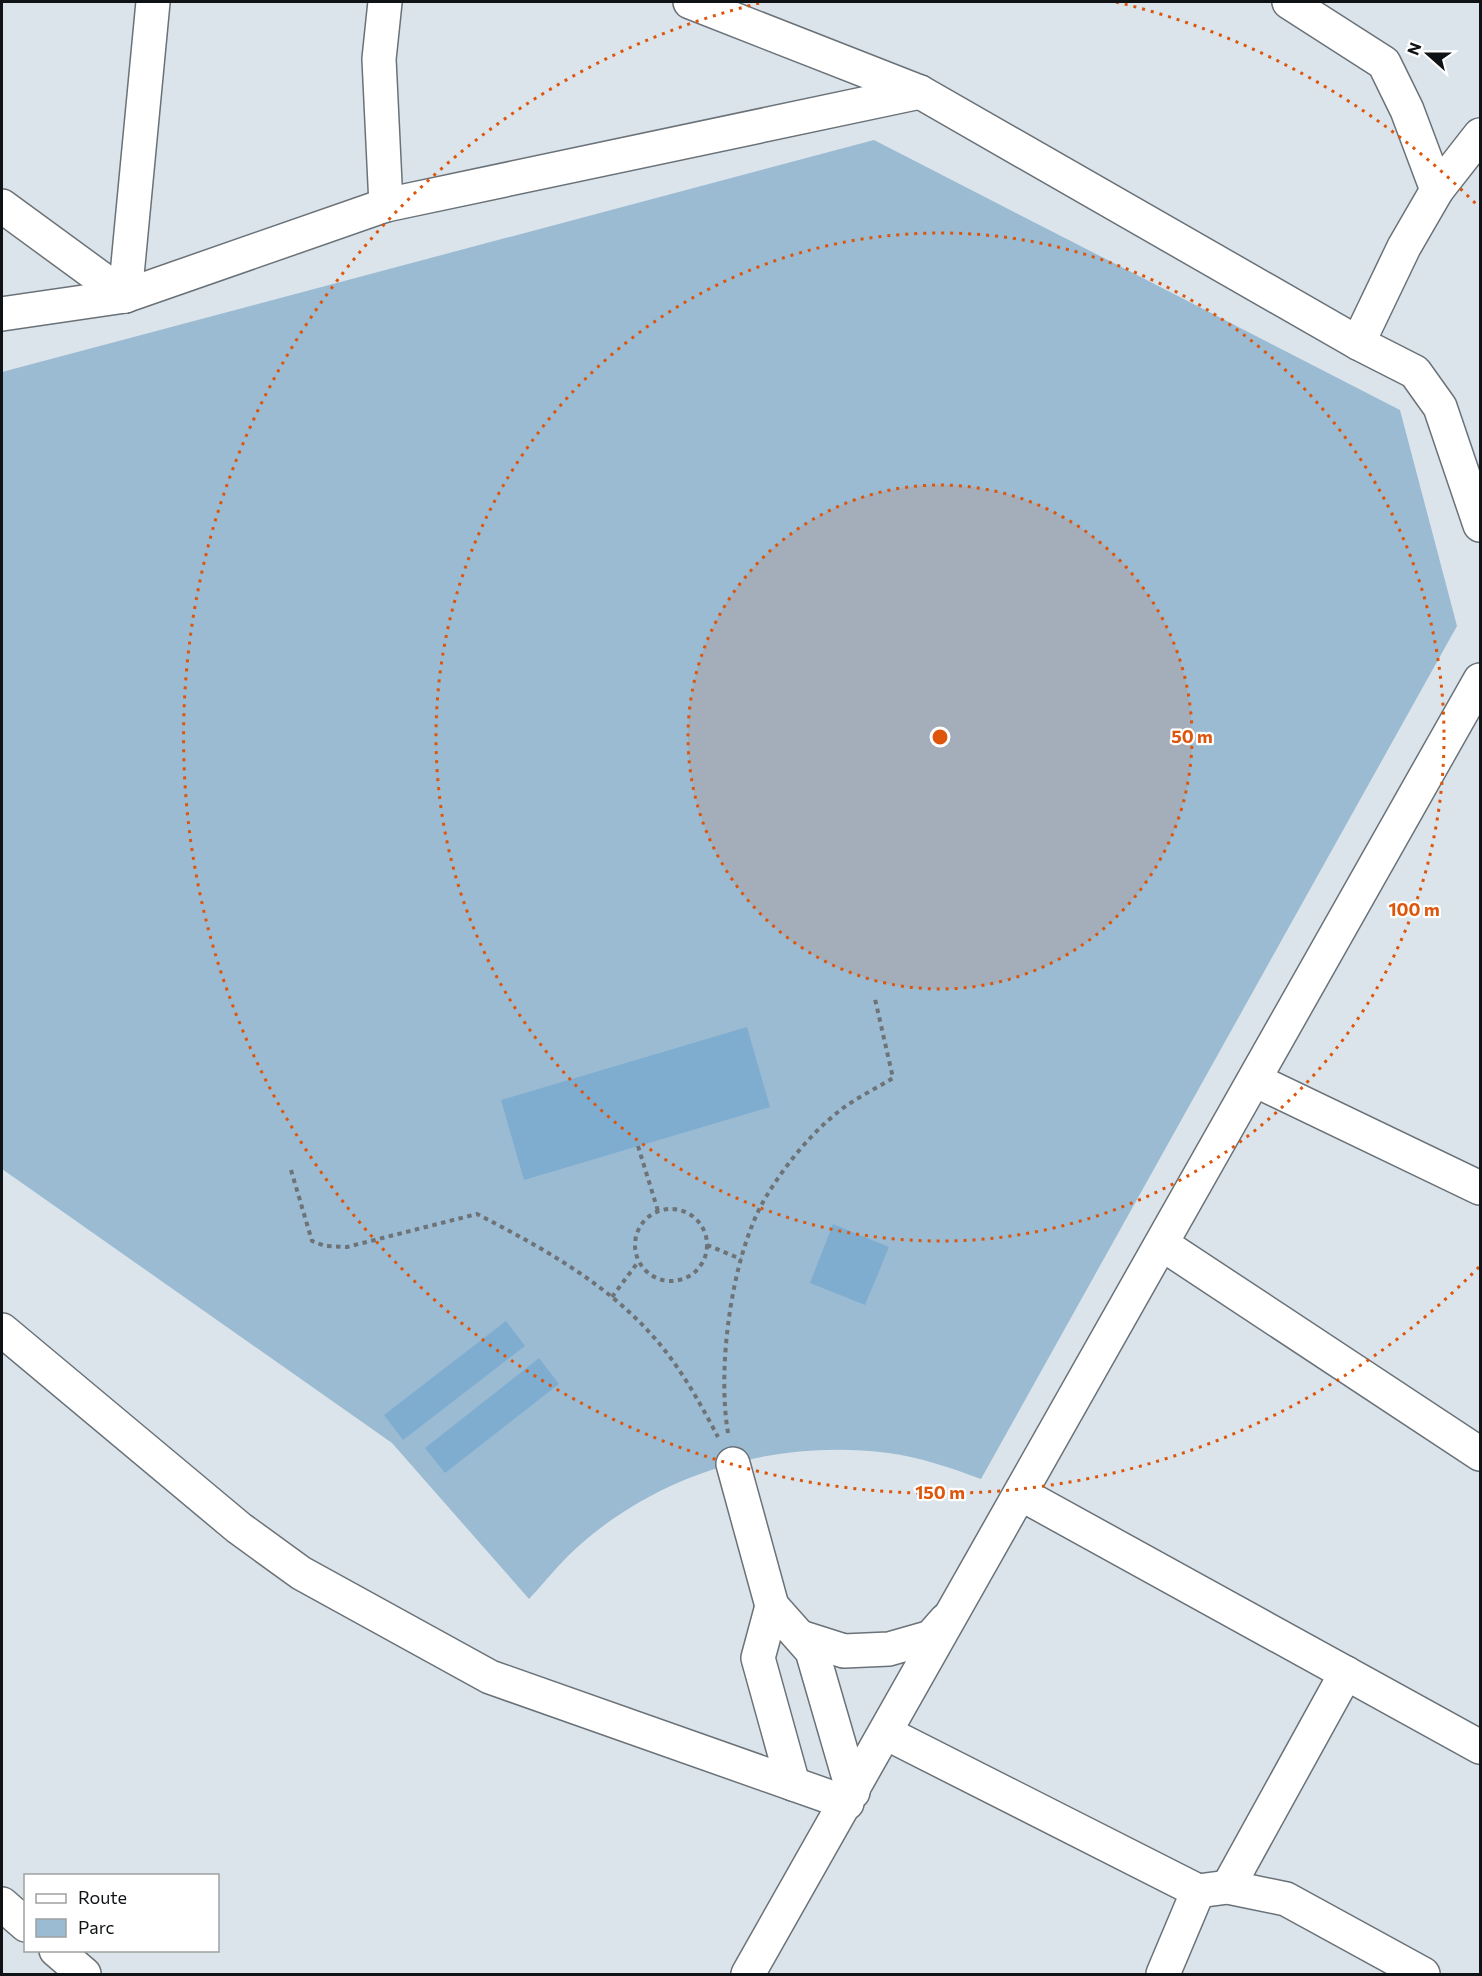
<svg xmlns="http://www.w3.org/2000/svg" width="1482" height="1976" font-family="Commissioner,sans-serif">
<style>
.green{fill:#9bbbd3}
.building{fill:#7fadd0}
.lines{fill:none;stroke-linecap:round;stroke-linejoin:round}
.minor-casing{stroke:#6a7278;stroke-width:36}
.highway-casing{stroke:#6a7278;stroke-width:36}
.path{stroke:#6d7377;stroke-width:4;stroke-dasharray:4.5 4.5;stroke-linecap:butt}
.minor{stroke:#fff;stroke-width:33}
.highway{stroke:#fff;stroke-width:33}
.ring{fill:none;stroke:#dd560c;stroke-width:3;stroke-dasharray:3 6}
.centre{fill:#dd560c;stroke:#fff;stroke-width:3}
.ring-label{font-size:18px;text-anchor:middle;font-weight:bold;fill:#dd560c;stroke:#fff;stroke-width:4.5;stroke-linejoin:round;paint-order:stroke}
</style>
<rect width="100%" height="100%" fill="#dbe4eb"/>
<!-- green -->
<path class="green" d="M 874,140 L 1400,410 L 1457,626 L 981,1479 C 951,1468 920,1457 888,1453 C 774,1438 653,1474 569,1555 C 555,1569 542,1585 529,1599 L 392,1443 L 2,1169 L 2,372 Z"/>
<!-- building -->
<g class="building">
<polygon points="747,1027 770,1107 524,1180 501,1100"/>
<polygon points="833,1224 889,1247 865,1305 810,1283"/>
<polygon points="506,1321 525,1346 403,1440 384,1415"/>
<polygon points="539,1358 559,1384 445,1473 425,1448"/>
</g>
<g class="lines">
<defs>
<g id="minor">
<polyline points="385,2 379,59 386,205"/>
<polyline points="690,2 920,92 1358,343 1415,372 1440,407 1480,525"/>
<polyline points="1289,2 1384,63 1407,110 1437,190"/>
<polyline points="2,206 125,296"/>
<polyline points="125,296 153,2"/>
<polyline points="2,314 125,296 386,205 920,92"/>
<polyline points="1358,343 1404,247 1437,190 1480,135"/>
<polyline points="1255,1080 1480,1188"/>
<polyline points="1162,1244 1480,1454"/>
<polyline points="2,1330 239,1528 301,1573 490,1677 847,1803"/>
<polyline points="733,1464 772,1606"/>
<polyline points="1021,1494 1480,1747"/>
<polyline points="800,1637 844,1651 889,1649 931,1637 946,1620"/>
<polyline points="886,1733 1198,1891 1228,1887 1286,1899 1423,1974"/>
<polyline points="793,1784 758,1658 772,1606 812,1651 853,1792"/>
<polyline points="1228,1887 1346,1673"/>
<polyline points="748,1974 1480,680"/>
<polyline points="1163,1974 1198,1891"/>
</g>
<g id="highway">
<polyline points="2,1904 26,1925"/>
<polyline points="56,1950 84,1974"/>
</g>
</defs>
<!-- minor casing -->
<use href="#minor" class="minor-casing"/>
<!-- highway casing -->
<use href="#highway" class="highway-casing"/>
<!-- path -->
<g class="path">
<polyline points="638,1146 658,1211"/>
<path d="M 291,1170 L 312,1241 L 325,1246 L 347,1247 L 477,1214 C 539,1246 603,1281 650,1333 C 678,1363 699,1401 718,1437"/>
<circle cx="671" cy="1245" r="36"/>
<polyline points="707,1245 741,1259"/>
<polyline points="612,1297 638,1262"/>
<path d="M 728,1433 C 717,1368 731,1260 763,1202 C 782,1169 809,1135 838,1112 C 854,1099 875,1089 893,1078 L 875,999"/>
</g>
<!-- minor -->
<use href="#minor" class="minor"/>
<!-- highway -->
<use href="#highway" class="highway"/>
</g>
<!-- distance rings -->
<circle cx="940" cy="737" r="252" fill="#dd560c" fill-opacity=".12"/>
<g class="ring">
<circle cx="940" cy="737" r="252"/>
<circle cx="940" cy="737" r="504"/>
<path d="M1479 1267A756 756 0 1 1 764 2M1116 2A756 756 0 0 1 1479 207"/>
</g>
<circle cx="940" cy="737" r="9" class="centre"/>
<g class="ring-label">
<text x="1192" y="743">50 m</text>
<text x="1414" y="916">100 m</text>
<text x="940" y="1499">150 m</text>
</g>
<!-- border -->
<rect width="1482" height="1976" fill="none" stroke="#101315" stroke-width="6"/>
<!-- legend -->
<rect x="24" y="1874" width="195" height="78" fill="#ffffff" stroke="#9fa1a1" stroke-width="1.5"/>
<rect x="36" y="1894" width="30" height="9" fill="#ffffff" stroke="#9fa1a1" stroke-width="1.5"/>
<text x="78" y="1904" font-size="18" fill="#101315">Route</text>
<rect x="36" y="1919" width="30" height="18" fill="#9bbbd3" stroke="#9fa1a1" stroke-width="1.5"/>
<text x="78" y="1934" font-size="18" fill="#101315">Parc</text>
<!-- north arrow -->
<g transform="translate(1428 54) rotate(291)" stroke="#ffffff" stroke-width="4.5" paint-order="stroke">
<path d="M0-4.5L10 22L0 15L-10 22Z" fill="#101315"/>
<text y="-9" font-size="16" font-weight="bold" text-anchor="middle" fill="#101315">N</text>
</g>
</svg>
